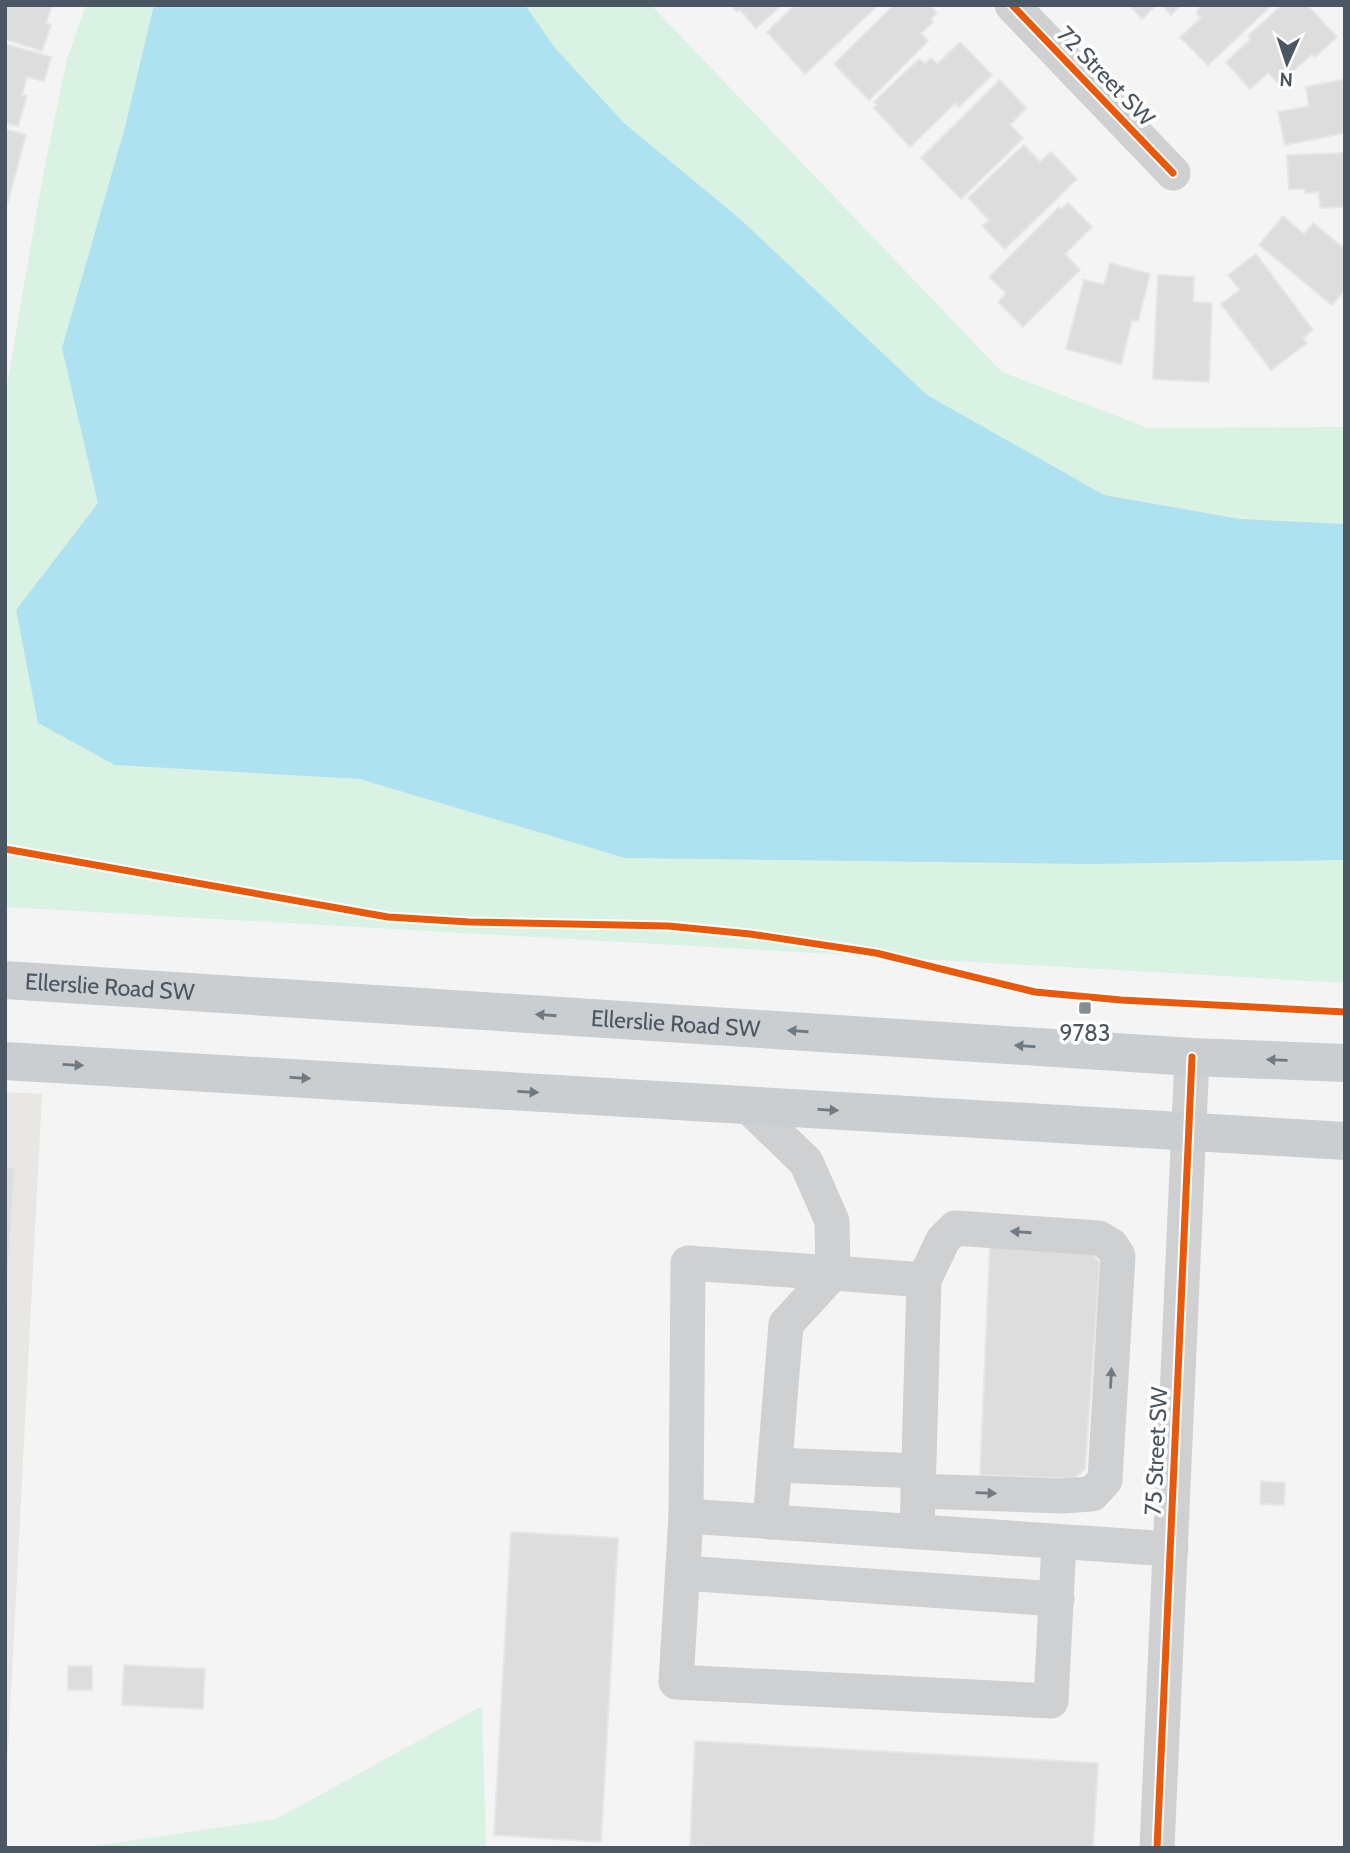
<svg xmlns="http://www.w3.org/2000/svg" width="1350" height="1853" font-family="Cabin,sans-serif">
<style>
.commercial{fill:#e8e7e3}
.green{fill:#d9f2e3}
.water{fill:#aee2f0}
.building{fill:#ddddde;stroke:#e5e6e7;stroke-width:2}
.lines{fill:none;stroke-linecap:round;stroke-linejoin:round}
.minor{stroke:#ced0d2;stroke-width:35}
.major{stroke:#caced1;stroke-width:38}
.cycleway-casing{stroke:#fff;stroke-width:11}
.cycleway{stroke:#e8590c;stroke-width:7}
.oneway{fill:#707a83}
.oneway2{fill:#727b83}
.poi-dot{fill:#868d94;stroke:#fff;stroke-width:2.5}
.labels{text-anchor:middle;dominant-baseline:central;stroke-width:7;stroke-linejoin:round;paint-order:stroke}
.street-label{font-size:23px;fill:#4a5661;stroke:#fff}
.poi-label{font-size:23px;fill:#4a5661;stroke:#fff}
</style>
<rect width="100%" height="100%" fill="#f4f4f4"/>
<!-- commercial -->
<polygon class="commercial" points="5,1092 42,1094 5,1809"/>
<!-- green -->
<g class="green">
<polygon points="86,5 651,5 1002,372 1148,428 1345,427 1345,983 5,907 5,396 43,175 67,59"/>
<polygon points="482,1706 486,1848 82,1848 276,1819"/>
</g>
<!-- water -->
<polygon class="water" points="154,5 525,5 555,48 624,123 740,219 927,395 1104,495 1240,519 1345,524 1345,860 1089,864 625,858 360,779 115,765 38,723 16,610 98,503 62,348 125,127"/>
<!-- building -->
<g class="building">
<polygon points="5,5 56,5 56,7 52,6 46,23 51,25 42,51 5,39"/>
<polygon points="731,5 782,5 756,28 740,10 737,12"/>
<polygon points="795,5 878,5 805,74 767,32"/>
<polygon points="894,5 929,5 937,13 931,19 933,22 921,33 928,41 869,100 834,64"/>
<polygon points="1129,5 1156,5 1142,19"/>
<polygon points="1162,5 1181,5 1171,15"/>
<polygon points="1201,5 1272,5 1208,65 1180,37 1201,18 1196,13"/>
<polygon points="1282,5 1307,5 1337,37 1315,57 1312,54 1279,84 1268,73 1250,89 1226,62 1251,39 1248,36"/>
<polygon points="960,42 992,75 959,107 955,103 910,147 874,108 877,105 874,102 919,59 925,64 931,58 937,64"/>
<polygon points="5,44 51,57 44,81 27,77 22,95 27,96 18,126 5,123"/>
<polygon points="1345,79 1345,133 1285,145 1278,112 1309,106 1306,87"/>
<polygon points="1000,80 1026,108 1010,125 1023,138 961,199 921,158"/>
<polygon points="5,129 26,135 7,205 5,204"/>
<polygon points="1024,145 1040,162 1051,152 1077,179 1005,249 982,226 989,220 968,198"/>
<polygon points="1345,153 1345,207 1320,208 1319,192 1305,193 1305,189 1289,189 1287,155"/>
<polygon points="1068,203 1092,227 1065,254 1080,270 1023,327 998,302 1006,293 989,277 1059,207 1061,209"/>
<polygon points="1283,216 1304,234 1313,223 1345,249 1345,290 1332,305 1259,245"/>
<polygon points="1256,254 1313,330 1303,338 1307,343 1271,370 1221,304 1240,290 1228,275"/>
<polygon points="1110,263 1150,274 1138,321 1132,320 1121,364 1066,349 1084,280 1104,285"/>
<polygon points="1158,275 1194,277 1193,302 1212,303 1209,382 1153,379"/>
<polygon points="5,1167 15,1168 5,1318"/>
<polygon points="990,1242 1086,1246 1100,1263 1085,1469 1073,1479 980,1475"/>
<polygon points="1261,1481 1285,1483 1284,1505 1260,1504"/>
<polygon points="511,1532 618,1538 601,1842 494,1835"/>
<polygon points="124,1665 205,1669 203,1709 122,1705"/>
<rect x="68" y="1666" width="24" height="24"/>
<polygon points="695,1741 1098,1763 1093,1848 727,1848 690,1846"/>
</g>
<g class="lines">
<!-- minor -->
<g class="minor">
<polyline points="1012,5 1173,173"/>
<polyline points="747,1105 806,1162 832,1221 833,1273 924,1280 917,1532"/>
<polyline points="833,1273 688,1263 686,1516 676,1682 1051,1701 1059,1542"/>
<polyline points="776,1465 918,1471"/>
<polyline points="918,1491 1061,1496 1092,1494 1105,1480 1118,1256 1111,1245 1099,1238 955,1228 943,1240 924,1280"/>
<polyline points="686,1516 1171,1549"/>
<polyline points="770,1522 786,1324 833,1273"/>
<polyline points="683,1573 1057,1599"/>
<polyline points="1157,1848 1192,1057"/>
</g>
<!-- major -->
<g class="major">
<path id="s1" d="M 5,980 L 1192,1057 L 1345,1063"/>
<polyline points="5,1061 1345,1141"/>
</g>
<defs>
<g id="cycleway">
<polyline points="1012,5 1173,173"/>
<polyline points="5,849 388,917 469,922 668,926 750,934 876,953 1035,992 1121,1000 1345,1012"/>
<polyline points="1157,1848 1192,1057"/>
</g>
</defs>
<!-- cycleway casing -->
<use href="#cycleway" class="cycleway-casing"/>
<!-- cycleway -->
<use href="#cycleway" class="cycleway"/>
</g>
<!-- one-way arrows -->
<defs><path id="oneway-solid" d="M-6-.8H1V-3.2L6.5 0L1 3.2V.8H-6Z" transform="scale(1.75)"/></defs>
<g class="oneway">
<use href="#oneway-solid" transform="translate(546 1015) rotate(-176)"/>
<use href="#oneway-solid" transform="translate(798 1031) rotate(-176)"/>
<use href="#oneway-solid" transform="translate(1025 1046) rotate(-176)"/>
<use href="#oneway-solid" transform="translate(1277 1060) rotate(-178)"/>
<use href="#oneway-solid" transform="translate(73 1065) rotate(3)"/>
<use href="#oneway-solid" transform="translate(300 1078) rotate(3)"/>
<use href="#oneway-solid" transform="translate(528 1092) rotate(3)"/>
<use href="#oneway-solid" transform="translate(828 1110) rotate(3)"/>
</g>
<g class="oneway2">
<use href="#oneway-solid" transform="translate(1021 1232) rotate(-176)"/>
<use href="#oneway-solid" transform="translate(1111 1378) rotate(-87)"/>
<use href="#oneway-solid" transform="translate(986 1493) rotate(2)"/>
</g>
<!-- markers -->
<rect class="poi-dot" x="1078" y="1001" width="14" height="14" rx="3.5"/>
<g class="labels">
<!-- street labels -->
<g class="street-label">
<text transform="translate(1106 76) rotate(46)">72 Street SW</text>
<text stroke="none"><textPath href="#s1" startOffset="105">Ellerslie Road SW</textPath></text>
<text stroke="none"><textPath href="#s1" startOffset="672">Ellerslie Road SW</textPath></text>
<text transform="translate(1156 1451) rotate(-87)">75 Street SW</text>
</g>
<!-- poi labels -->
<g class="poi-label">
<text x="1085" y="1033">9783</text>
</g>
</g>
<!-- border -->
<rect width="1350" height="1853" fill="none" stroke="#4a5661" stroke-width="14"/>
<!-- north arrow -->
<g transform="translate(1287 63) rotate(183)" stroke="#ffffff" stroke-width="5" paint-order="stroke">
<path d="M0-5L12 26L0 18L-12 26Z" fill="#4a5661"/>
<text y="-10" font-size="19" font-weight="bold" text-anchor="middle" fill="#4a5661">N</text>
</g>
</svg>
